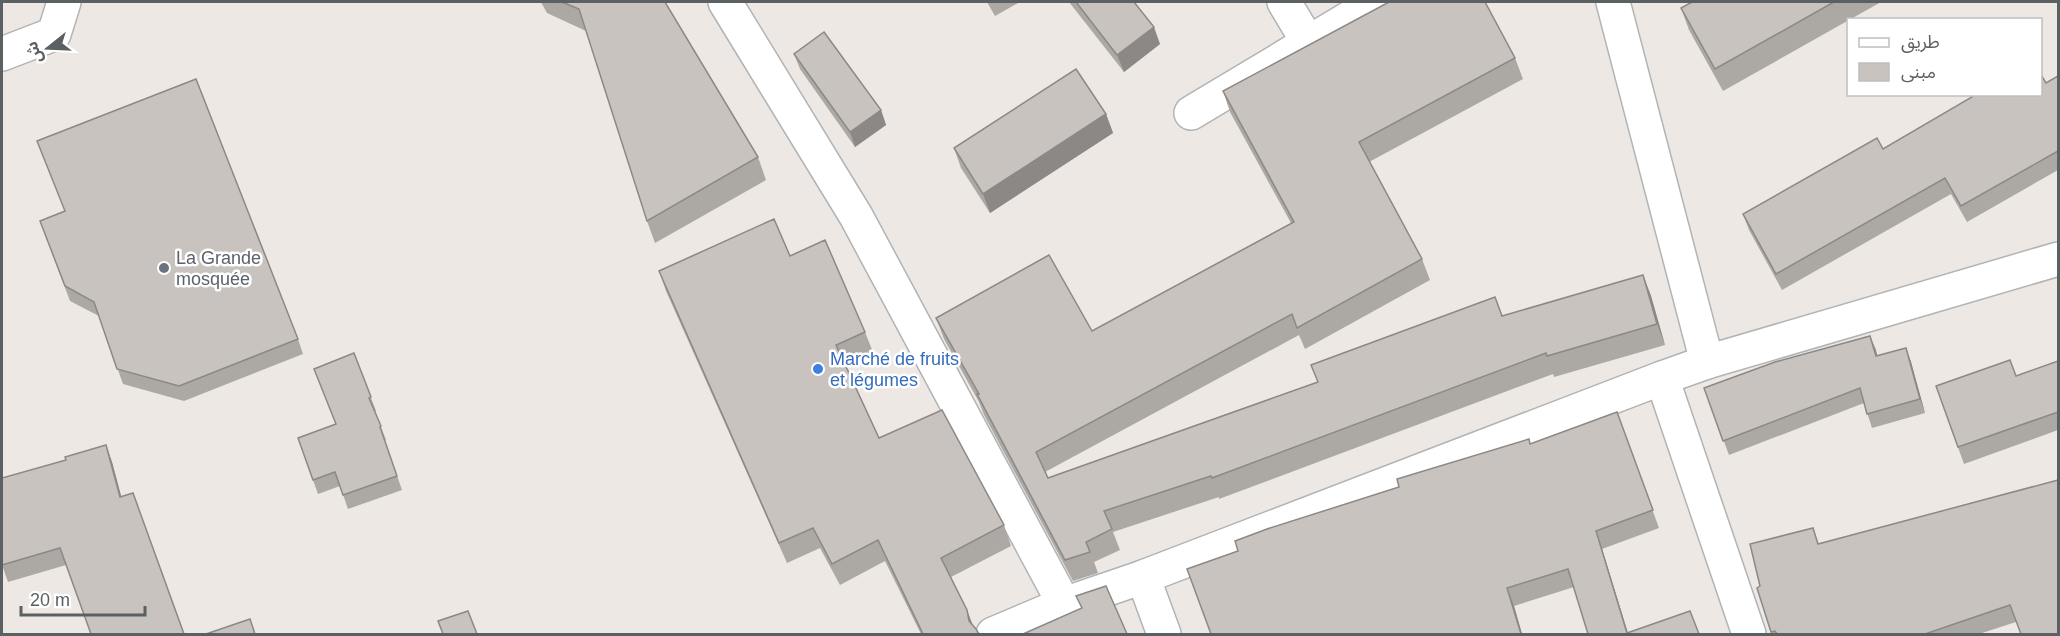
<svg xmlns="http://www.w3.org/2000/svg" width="2060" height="636" font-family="Helvetica,'Noto Sans Arabic',sans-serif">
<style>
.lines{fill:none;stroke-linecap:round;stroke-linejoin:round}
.minor-casing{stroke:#b0b4b7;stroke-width:36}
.minor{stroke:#fff;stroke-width:33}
.wall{fill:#aca8a4}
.shaded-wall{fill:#8c8886}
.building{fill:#c8c3bf;stroke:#8c8886;stroke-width:1.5}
.worship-dot{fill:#6b7280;stroke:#fff;stroke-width:2}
.shop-dot{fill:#3f7fe0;stroke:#fff;stroke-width:2}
.labels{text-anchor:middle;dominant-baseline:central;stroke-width:5;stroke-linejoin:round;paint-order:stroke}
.worship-label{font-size:18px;fill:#5b616d;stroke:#fff;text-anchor:start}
.shop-label{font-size:18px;fill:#366cbe;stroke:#fff;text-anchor:start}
</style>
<rect width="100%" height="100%" fill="#ede8e3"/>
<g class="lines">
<defs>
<g id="minor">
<polyline points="725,2 856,216 1064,604"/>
<polyline points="1284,2 1308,42"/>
<polyline points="1613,2 1707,362"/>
<polyline points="2,54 54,34 64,2"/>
<polyline points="1191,113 1376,2"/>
<polyline points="1662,378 1749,634"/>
<polyline points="1143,577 1164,634"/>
<polyline points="993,634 1064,604 1143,577 1662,378 1707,362 2058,259"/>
</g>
</defs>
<!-- minor casing -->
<use href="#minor" class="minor-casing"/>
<!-- minor -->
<use href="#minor" class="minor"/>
</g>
<!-- wall -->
<g class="wall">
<polygon points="541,2 665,2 758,157 766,180 655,243 647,221 586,31 547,13"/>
<polygon points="987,2 1020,2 995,16"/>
<polygon points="1069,2 1134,2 1160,44 1124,72"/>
<polygon points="1692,2 1881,2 1723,91 1689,30 1681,8"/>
<polygon points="794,54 881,110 886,125 855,147 800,69"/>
<polygon points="1515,58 1523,79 1369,162 1422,259 1430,280 1305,349 1299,335 1045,472 1048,478 1502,316 1643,275 1651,296 1665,345 1554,377 1553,374 1219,499 1219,497 1113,532 1120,550 1094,562 1098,573 1073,581 984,415 979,402 944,339 936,318 1092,331 1291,223 1230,112 1223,91"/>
<polygon points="2058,76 2058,170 1967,222 1951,194 1782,290 1749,230 1743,214 1883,149 2046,83"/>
<polygon points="1106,114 1113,133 990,213 961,168 954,148"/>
<polygon points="43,156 298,339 303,354 184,401 123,384 99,316 70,301 40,221 65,211"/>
<polygon points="790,256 865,332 873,352 845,365 879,438 1004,525 1011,546 951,577 967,610 972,625 979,634 921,634 885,561 840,585 820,548 787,563 666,291 659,271"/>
<polygon points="1870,336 1877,356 1906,348 1911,362 1925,413 1872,428 1864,403 1729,455 1704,388"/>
<polygon points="354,353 376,411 375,411 386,440 385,441 402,490 348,509 340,486 318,494 298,438 335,424"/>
<polygon points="2058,361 2058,430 1964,464 1936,386 2016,376"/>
<polygon points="1617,412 1659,528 1602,549 1628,633 1699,634 1588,634 1574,587 1514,606 1522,634 1211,634 1238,551"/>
<polygon points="106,445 112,462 121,497 66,565 8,582 2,565 66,460"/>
<polygon points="2058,480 2016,622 1979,634 1772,634 1757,588 1760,586 1819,544"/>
</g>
<!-- shaded-wall -->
<g class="shaded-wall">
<polygon points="1154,27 1160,44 1124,72 1117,55"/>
<polygon points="881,110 886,125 855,147 850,132"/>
<polygon points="1106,114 1113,133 990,213 983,194"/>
<polygon points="1643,275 1651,296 1665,345 1657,324"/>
<polygon points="1870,336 1876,350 1881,370 1876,356"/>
<polygon points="1906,348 1911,362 1925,413 1920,399"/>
<polygon points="106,445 112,462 126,514 120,497"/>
<polygon points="1596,531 1602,549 1628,634 1627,634"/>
<polygon points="1507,588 1514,606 1522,634 1521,634"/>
<polygon points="967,610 975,631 969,621"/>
</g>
<!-- building -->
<g class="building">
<polygon points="562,2 665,2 758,157 647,221 579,9"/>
<polygon points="1076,2 1134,2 1154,27 1117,55"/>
<polygon points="1389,2 1485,2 1515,58 1359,142 1422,259 1297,328 1292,314 1036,452 1048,478 1318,382 1311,365 1495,297 1502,316 1643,275 1657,324 1547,356 1546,353 1212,478 1211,476 1104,511 1112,529 1086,542 1090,552 1065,560 977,394 979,394 936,318 1049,255 1092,331 1294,222 1223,91"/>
<polygon points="1692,2 1834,2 1715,69 1681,8"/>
<polygon points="824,32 881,110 850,132 794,54"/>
<polygon points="1076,69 1106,114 983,194 954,148"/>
<polygon points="2040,73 2046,83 2058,76 2058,151 1961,206 1945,178 1776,274 1743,214 1877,138 1883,149 1972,97 1971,94 2040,94"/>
<polygon points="196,79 298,339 179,386 117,369 94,302 65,286 40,221 65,211 37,141"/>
<polygon points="774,219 790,256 825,240 865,332 836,345 879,438 942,410 1004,525 941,558 967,610 969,621 976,629 979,634 923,634 878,540 832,564 813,528 779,543 659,271"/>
<polygon points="1870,336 1876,356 1906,348 1920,399 1867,414 1860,388 1723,441 1704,388 1775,362"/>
<polygon points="354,353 371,397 369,398 381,426 380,427 397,476 343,495 335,472 313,480 298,438 336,424 314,369"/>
<polygon points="2010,360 2016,376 2058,361 2058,414 2058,412 1958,447 1936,386"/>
<polygon points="1617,412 1653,510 1596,531 1627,633 1690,611 1699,634 1588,634 1568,569 1507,588 1521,634 1211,634 1187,569 1238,551 1235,541 1267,529 1399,487 1397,479 1529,439 1530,444"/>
<polygon points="106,445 120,497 133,493 184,634 91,634 60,548 2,565 2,478 66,460 65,457"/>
<polygon points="2058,480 2058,634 2021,634 2010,605 1925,634 1777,634 1775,631 1771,632 1757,588 1760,586 1750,544 1813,528 1818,544"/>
<polygon points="1106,586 1127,634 1023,634 1082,608 1076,596"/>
<polygon points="468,611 477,634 443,634 438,621"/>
<polygon points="250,619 255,634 206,634"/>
</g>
<!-- markers -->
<circle class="worship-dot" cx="164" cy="268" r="6"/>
<circle class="shop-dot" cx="818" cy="369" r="6"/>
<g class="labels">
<!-- worship labels -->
<g class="worship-label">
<text x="176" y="258">La Grande<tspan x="176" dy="21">mosquée</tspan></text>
</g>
<!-- shop labels -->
<g class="shop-label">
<text x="830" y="359">Marché de fruits<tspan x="830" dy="21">et légumes</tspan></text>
</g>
</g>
<!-- border -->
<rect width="2060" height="636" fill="none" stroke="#5b6062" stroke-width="6"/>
<!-- legend -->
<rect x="1847" y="18" width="195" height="78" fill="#ffffff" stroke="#bdbfc0" stroke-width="1.5"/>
<rect x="1859" y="38" width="30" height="9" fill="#ffffff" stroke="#bdbfc0" stroke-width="1.5"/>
<text x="1901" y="48" font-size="18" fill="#5b6062">طريق</text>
<rect x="1859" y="63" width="30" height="18" fill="#c8c3bf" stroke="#bdbfc0" stroke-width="1.5"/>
<text x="1901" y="78" font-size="18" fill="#5b6062">مبنى</text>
<!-- north arrow -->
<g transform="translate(48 48) rotate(252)" stroke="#ffffff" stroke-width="4.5" paint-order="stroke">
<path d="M0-4.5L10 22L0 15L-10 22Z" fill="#5b6062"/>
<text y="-9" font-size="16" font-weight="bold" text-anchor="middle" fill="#5b6062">ش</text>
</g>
<!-- scale -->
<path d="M21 606v9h124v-9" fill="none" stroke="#5b6062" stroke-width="3"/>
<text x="30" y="606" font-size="18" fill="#5b6062" stroke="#ffffff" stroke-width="4.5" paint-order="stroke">20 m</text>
</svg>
